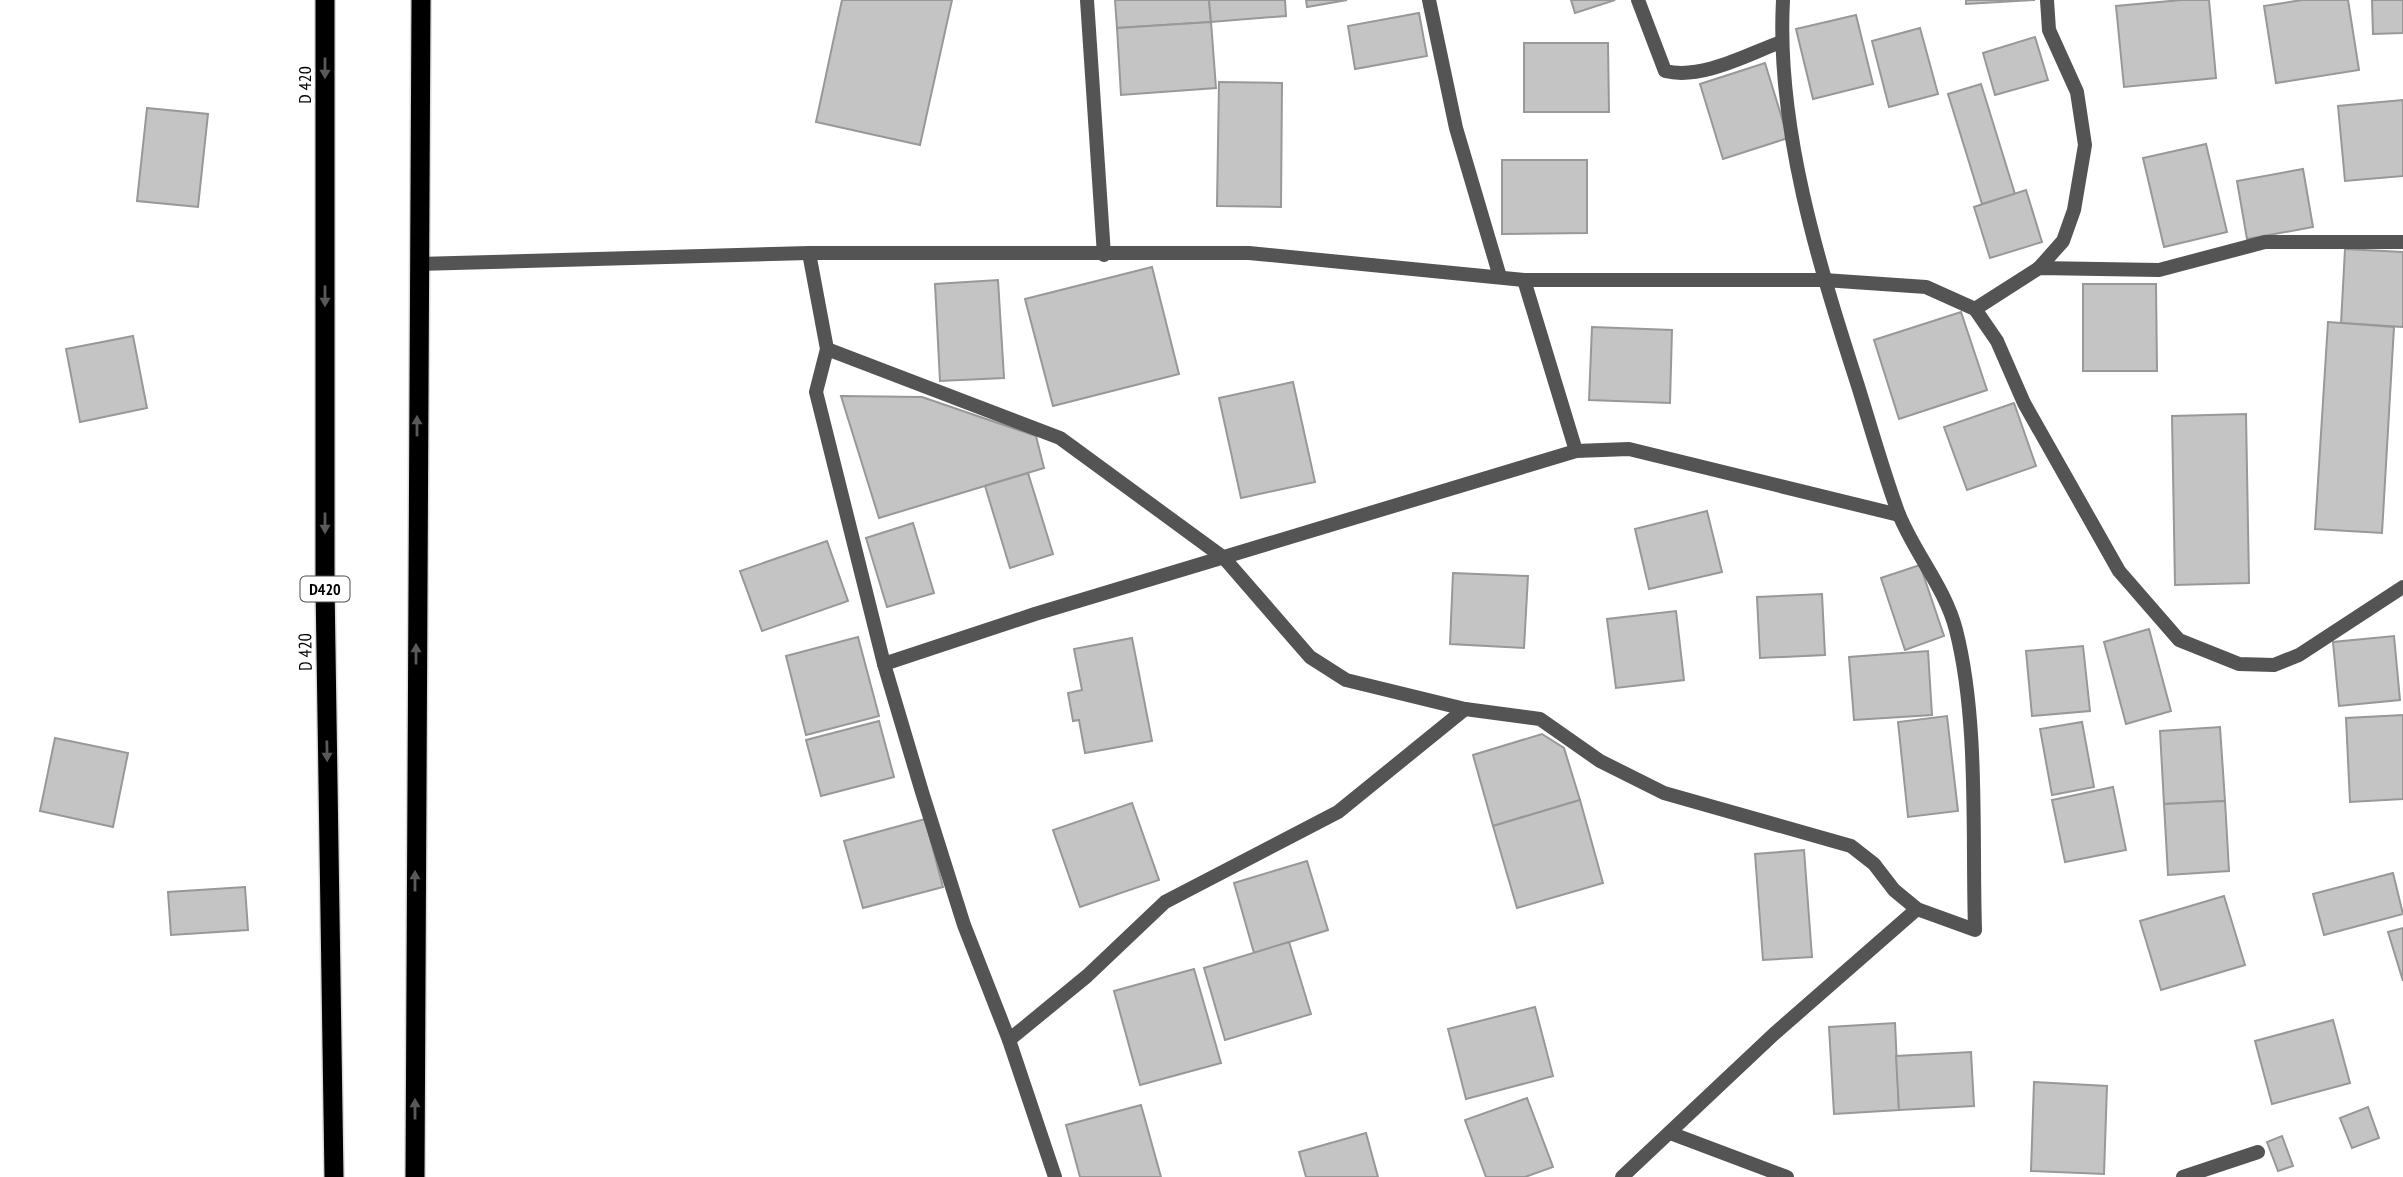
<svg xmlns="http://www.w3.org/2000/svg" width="2403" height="1177" font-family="'PT Sans Narrow',sans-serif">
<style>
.building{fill:#c4c4c4;stroke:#989898;stroke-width:2}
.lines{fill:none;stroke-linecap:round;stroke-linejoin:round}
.trunk-casing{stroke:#dbdbdb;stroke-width:22}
.service{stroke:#545454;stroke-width:14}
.minor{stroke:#545454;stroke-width:14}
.trunk{stroke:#000;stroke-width:19}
.oneway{fill:#595959}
.labels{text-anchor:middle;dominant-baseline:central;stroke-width:7;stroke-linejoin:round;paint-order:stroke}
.shield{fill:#fff;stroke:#4c4c4c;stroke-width:2}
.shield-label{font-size:16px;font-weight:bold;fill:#000}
.street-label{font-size:18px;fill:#000;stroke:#fff}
</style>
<rect width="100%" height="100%" fill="#fff"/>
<!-- building -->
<g class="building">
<polygon points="842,0 952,0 920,145 816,122"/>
<polygon points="1115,0 1209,0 1211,22 1117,28"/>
<polygon points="1209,0 1285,0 1286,16 1211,22"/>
<polygon points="1306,0 1347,0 1307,7"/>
<polygon points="1571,0 1615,0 1575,13"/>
<polygon points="1966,0 2035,0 1966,4"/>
<polygon points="2181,0 2209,0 2216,78 2124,87 2116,6"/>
<polygon points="2302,0 2348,0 2359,70 2276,83 2264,6"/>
<polygon points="2372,0 2403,0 2403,33 2373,34"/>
<polygon points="1419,13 1427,56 1355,69 1348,26"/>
<polygon points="1856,15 1873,84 1813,99 1796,29"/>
<polygon points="1211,22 1216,88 1121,95 1117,28"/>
<polygon points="1920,28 1938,94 1889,107 1872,41"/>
<polygon points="2035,37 2048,80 1995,95 1983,53"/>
<polygon points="1524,43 1608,43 1609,112 1524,112"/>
<polygon points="1765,63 1788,138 1723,159 1700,84"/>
<polygon points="1219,82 1282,83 1281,207 1217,206"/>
<polygon points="1981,84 2015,194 1982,204 1948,94"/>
<polygon points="2403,100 2403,176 2345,181 2338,106"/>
<polygon points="147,108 208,114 198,207 137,201"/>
<polygon points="2206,144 2227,232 2164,247 2143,158"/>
<polygon points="1502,160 1587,160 1587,233 1502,234"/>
<polygon points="2303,169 2313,227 2247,239 2237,181"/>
<polygon points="2026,190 2042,242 1990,258 1974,207"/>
<polygon points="2345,249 2403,252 2403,327 2341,323"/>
<polygon points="1152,267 1179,374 1053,406 1025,299"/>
<polygon points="998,280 1004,378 940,381 935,284"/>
<polygon points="2083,284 2156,284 2157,371 2083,371"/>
<polygon points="1961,312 1987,390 1899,419 1874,340"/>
<polygon points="2328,322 2394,327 2382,533 2315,529"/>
<polygon points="1592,327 1672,330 1670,403 1589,400"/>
<polygon points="133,336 147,408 80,422 66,349"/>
<polygon points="1293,382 1315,482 1241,498 1219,398"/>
<polygon points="841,396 922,397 1036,436 1044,468 879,518"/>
<polygon points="2014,403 2036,466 1967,490 1944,427"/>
<polygon points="2246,414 2249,583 2175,585 2172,416"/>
<polygon points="1028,473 1053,554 1010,568 985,486"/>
<polygon points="1707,511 1722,572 1649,589 1635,529"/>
<polygon points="913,523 934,593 887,607 866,538"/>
<polygon points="827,541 848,601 762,631 740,571"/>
<polygon points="1920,565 1944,636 1905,650 1881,578"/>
<polygon points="1453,573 1528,576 1524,648 1450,644"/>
<polygon points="1822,594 1825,655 1760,658 1757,597"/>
<polygon points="1676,611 1684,680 1616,688 1607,619"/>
<polygon points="2149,629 2171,711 2126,724 2104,642"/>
<polygon points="2394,636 2400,700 2339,706 2333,642"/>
<polygon points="858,637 879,716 806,735 786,656"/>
<polygon points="1132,638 1152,741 1085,753 1079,720 1073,721 1068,693 1082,690 1074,649"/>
<polygon points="2083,646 2090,711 2032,716 2026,651"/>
<polygon points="1928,651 1932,715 1854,720 1849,657"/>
<polygon points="2403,715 2403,799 2350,802 2346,718"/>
<polygon points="1947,716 1958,811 1908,817 1898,722"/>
<polygon points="879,721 894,777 821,796 806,740"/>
<polygon points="2082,722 2094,787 2052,795 2040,729"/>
<polygon points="2220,727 2225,801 2164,804 2160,731"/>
<polygon points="1542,734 1564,748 1580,800 1493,826 1473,755"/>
<polygon points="55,738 128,753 113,827 40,811"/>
<polygon points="2113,787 2126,850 2065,862 2052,800"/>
<polygon points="1580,800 1603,883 1517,908 1493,826"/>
<polygon points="2225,801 2229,871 2168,875 2164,804"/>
<polygon points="1132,803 1159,880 1080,907 1053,830"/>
<polygon points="925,819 943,887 863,908 844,841"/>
<polygon points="1804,850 1812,957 1763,960 1755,854"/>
<polygon points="1307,861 1328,930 1254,953 1234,883"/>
<polygon points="2393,873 2403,914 2324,935 2313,894"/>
<polygon points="245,887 248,930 171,935 168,892"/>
<polygon points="2224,896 2245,965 2161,990 2140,921"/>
<polygon points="2403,928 2403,981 2388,932"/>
<polygon points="1289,942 1311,1014 1225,1040 1204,968"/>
<polygon points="1194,969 1221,1063 1140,1085 1114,991"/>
<polygon points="1535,1007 1553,1076 1466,1099 1448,1029"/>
<polygon points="2333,1020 2350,1083 2272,1104 2255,1041"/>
<polygon points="1895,1023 1899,1110 1834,1114 1829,1027"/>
<polygon points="1971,1052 1974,1106 1899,1110 1896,1056"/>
<polygon points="2034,1082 2107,1086 2104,1174 2031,1171"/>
<polygon points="1527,1098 1553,1167 1525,1177 1486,1177 1465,1120"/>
<polygon points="1141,1105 1161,1177 1080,1177 1066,1125"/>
<polygon points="2368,1107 2379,1138 2352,1148 2340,1118"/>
<polygon points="1366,1133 1378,1177 1306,1177 1299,1152"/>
<polygon points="2282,1136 2293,1166 2278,1171 2267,1142"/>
</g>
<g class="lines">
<defs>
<g id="trunk">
<polyline points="325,0 325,585 334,1177"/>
<polyline points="415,1177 421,0"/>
</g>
</defs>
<!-- trunk casing -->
<use href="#trunk" class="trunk-casing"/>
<!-- service -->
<polyline class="service" points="2183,1177 2258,1152"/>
<!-- minor -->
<g class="minor">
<polyline points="1087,0 1104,255"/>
<polyline points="1429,0 1456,128 1500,277"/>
<path d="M 1638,0 L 1665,71 C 1702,80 1746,55 1781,42"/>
<polyline points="809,253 827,349 816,392 884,664 922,792 964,925 1009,1040 1055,1177"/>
<polyline points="418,264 809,253 1249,253 1524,280 1824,280 1926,287 1975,309 1997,341 2024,403 2119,571 2179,640 2239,664 2274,665 2299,655 2403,587"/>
<polyline points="2039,268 2063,241 2074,210 2085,145 2077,92 2049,30 2047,0"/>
<polyline points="1524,280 1576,451"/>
<polyline points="1975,309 2039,268 2159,270 2265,242 2403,242"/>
<path d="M 827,349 L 1060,438 L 1224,558 L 1310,657 L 1346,680 L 1465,709 L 1540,719 L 1600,761 L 1664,793 L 1851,846 L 1874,864 L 1894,890 L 1917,909 L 1975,930 C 1972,836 1979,720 1956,630 C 1945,587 1914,553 1898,512 C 1883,471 1871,428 1858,386 C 1819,265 1776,128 1783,0"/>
<polyline points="884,664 1035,614 1576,451 1629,449 1899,515"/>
<polyline points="1009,1040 1087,976 1165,902 1338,812 1465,709"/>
<polyline points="1670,1133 1787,1177"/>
<polyline points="1622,1177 1774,1034 1917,909"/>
</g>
<!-- trunk -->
<use href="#trunk" class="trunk"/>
</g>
<!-- one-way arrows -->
<defs><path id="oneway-solid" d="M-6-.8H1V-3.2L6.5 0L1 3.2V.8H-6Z" transform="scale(1.75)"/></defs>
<g class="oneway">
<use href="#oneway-solid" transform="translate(325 68) rotate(90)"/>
<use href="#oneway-solid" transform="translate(325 296) rotate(90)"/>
<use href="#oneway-solid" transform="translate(417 426) rotate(-90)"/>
<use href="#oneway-solid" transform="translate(325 523) rotate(90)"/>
<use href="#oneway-solid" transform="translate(416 654) rotate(-90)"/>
<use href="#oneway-solid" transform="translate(327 751) rotate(89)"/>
<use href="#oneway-solid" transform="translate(415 881) rotate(-90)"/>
<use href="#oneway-solid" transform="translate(415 1109) rotate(-90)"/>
</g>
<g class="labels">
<!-- shield labels -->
<rect class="shield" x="300.5" y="576.5" width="49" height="25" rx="5"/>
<g class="shield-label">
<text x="325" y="589">D420</text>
</g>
<!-- street labels -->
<g class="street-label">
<text transform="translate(304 85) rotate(-90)">D 420</text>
<text transform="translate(305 652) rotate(-91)">D 420</text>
</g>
</g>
</svg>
